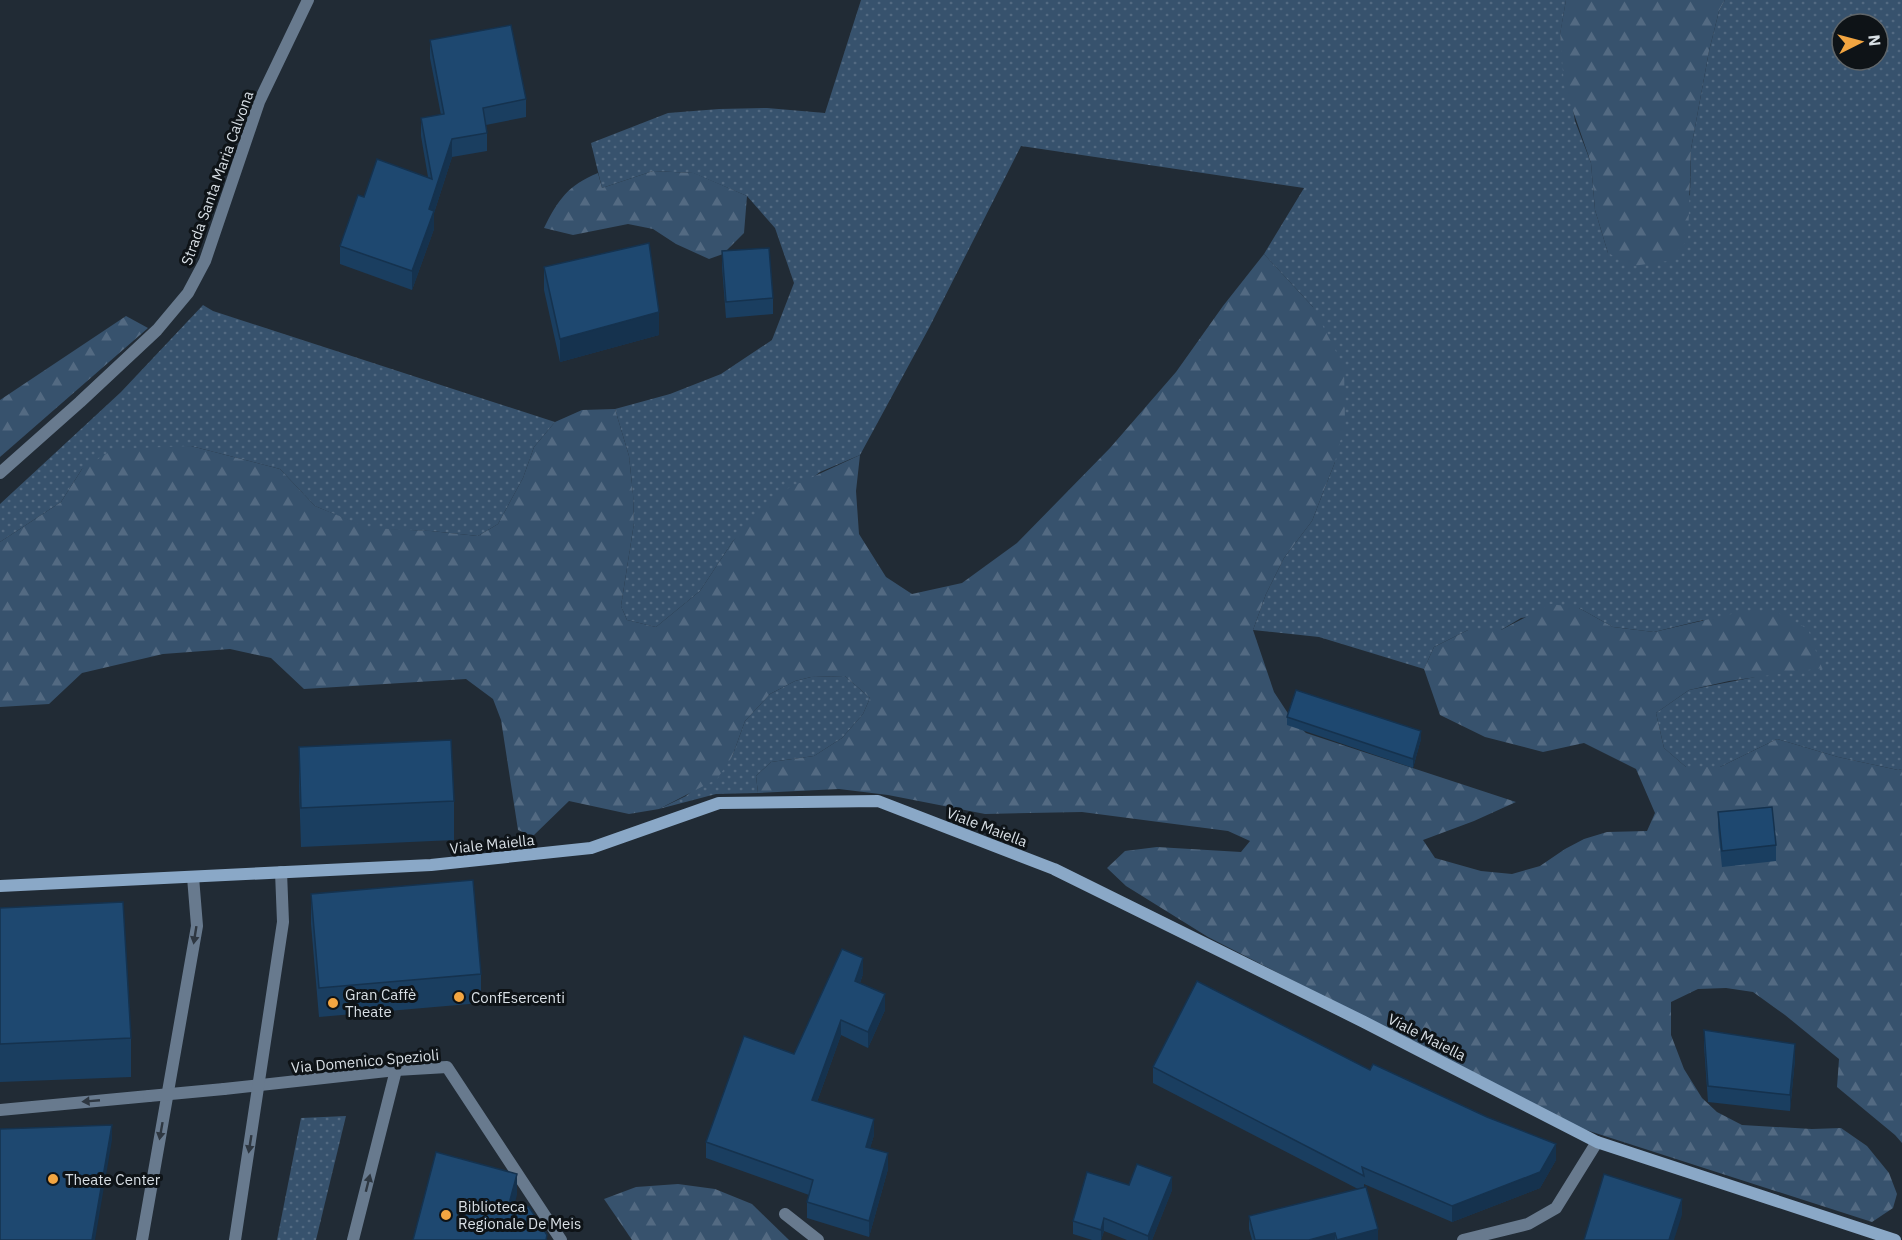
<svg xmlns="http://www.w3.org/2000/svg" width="1902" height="1240" font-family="'IBM Plex Sans',sans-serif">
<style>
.grass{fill:url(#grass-dots);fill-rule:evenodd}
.forest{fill:url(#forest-firs)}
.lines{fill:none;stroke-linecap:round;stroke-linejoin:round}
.lane{stroke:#687a8e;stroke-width:12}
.street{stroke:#687a8e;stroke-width:12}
.secondary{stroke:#8aa8c7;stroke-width:12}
.lane-bridge{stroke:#687a8e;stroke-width:12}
.wall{fill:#1a3e60}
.shaded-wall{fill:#15324e}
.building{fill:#1e4870;stroke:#15324e;stroke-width:1.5}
.oneway{fill:#2e3741}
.poi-dot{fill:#f2a541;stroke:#0e1317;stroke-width:2}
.labels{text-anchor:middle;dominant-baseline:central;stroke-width:6;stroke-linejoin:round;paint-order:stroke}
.street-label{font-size:15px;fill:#d8dfe5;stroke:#0e1317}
.poi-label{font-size:15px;fill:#d8dfe5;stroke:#0e1317;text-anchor:start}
</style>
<defs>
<pattern id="grass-dots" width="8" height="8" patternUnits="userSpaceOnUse" patternTransform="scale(1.5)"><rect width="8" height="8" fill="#37526d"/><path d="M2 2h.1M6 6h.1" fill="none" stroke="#536a82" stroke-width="1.8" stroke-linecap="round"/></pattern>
<pattern id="forest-firs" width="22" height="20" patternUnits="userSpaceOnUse" patternTransform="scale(1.5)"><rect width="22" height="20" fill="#37526d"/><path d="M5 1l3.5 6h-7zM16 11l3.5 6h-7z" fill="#536a82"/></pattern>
</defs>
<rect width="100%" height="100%" fill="#212b35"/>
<!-- grass -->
<g class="grass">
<path d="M 861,0 L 1566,0 L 1560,35 L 1575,121 L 1591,163 L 1595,210 L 1608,253 L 1690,195 L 1691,149 L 1709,51 L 1719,11 L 1725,0 L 1902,0 L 1902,769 L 1898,770 L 1838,757 L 1777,739 L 1720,767 L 1686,767 L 1664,748 L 1656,713 L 1689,690 L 1755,677 L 1703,620 L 1654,632 L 1613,627 L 1579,608 L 1521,618 L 1501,630 L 1468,630 L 1434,647 L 1424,669 L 1319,637 L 1253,630 L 1266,594 L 1284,558 L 1312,521 L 1335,462 L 1313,307 L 1264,254 L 1304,188 L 1021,146 L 929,328 L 860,455 L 820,472 L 733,541 L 700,591 L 656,627 L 627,620 L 621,606 L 634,523 L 633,494 L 629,456 L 615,409 L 670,394 L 721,374 L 772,340 L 794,283 L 775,228 L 747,196 L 693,173 L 653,171 L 602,188 L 591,143 L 668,113 L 719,109 L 767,108 L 825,113 ZM 1842,24 L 1878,24 L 1878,60 L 1842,60 Z"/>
<polygon points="203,305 213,311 555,422 534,447 523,478 498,524 478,536 431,531 369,529 315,506 280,469 191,446 82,469 61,502 0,542 0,504 121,392"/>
<polygon points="845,676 870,698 863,714 842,738 814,756 771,762 756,776 758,793 716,794 659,809 686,796 732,757 745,721 770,694 795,681 811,677"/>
<polygon points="346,1116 316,1240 277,1240 301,1118"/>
</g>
<!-- forest -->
<g class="forest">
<polygon points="1566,0 1725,0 1719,11 1709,51 1691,149 1688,240 1668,261 1633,266 1608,253 1595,210 1591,163 1564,85 1560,34"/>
<path d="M 653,171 L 694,173 L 747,196 L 744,233 L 723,254 L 709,259 L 676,244 L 653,229 L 628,224 L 573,235 L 544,228 C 558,200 568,185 598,173 L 602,188 Z"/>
<polygon points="1264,254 1313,307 1344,367 1345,422 1335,462 1312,521 1284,558 1266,594 1253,630 1274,692 1291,718 1306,733 1516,802 1474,821 1423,840 1435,858 1481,871 1512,874 1540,866 1565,849 1584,839 1607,832 1647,831 1655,813 1636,769 1584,743 1543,752 1485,737 1440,715 1424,669 1434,647 1468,630 1501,630 1551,604 1579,608 1613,627 1654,632 1744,611 1775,611 1808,629 1822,668 1729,681 1689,690 1656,713 1664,748 1686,767 1720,767 1777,739 1838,757 1898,770 1902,769 1902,1143 1895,1135 1837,1087 1839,1059 1785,1015 1753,992 1726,988 1698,989 1671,1002 1671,1035 1684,1069 1702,1098 1717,1112 1742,1125 1812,1129 1841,1128 1867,1146 1889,1173 1897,1194 1893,1208 1872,1222 1583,1129 1208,937 1126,886 1107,868 1125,851 1157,847 1241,852 1250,841 1228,831 1082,812 985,814 888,795 839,789 758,793 756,776 771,762 814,756 842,738 863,714 870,698 845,676 811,677 795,681 770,694 745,721 732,757 717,779 659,809 629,814 569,801 533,836 518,830 501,720 493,699 466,679 304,689 271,658 230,649 163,654 82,673 49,704 0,707 0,542 61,502 82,469 114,449 191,446 280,469 315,506 369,528 431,531 478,536 498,524 523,478 534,447 555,422 582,410 615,409 629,456 633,494 634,523 621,606 627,620 656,627 700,591 733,541 780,492 860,455 856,491 859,534 886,577 912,594 962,583 1017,543 1110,448 1176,372 1223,306"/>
<polygon points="126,316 148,328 0,457 0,400"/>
<polygon points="678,1184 715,1189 752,1204 789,1240 632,1240 604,1199 636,1187"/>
</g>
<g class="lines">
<!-- lane -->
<g class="lane">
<polyline points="0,473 80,402 157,330 188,293 205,261 259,102 308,0"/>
<polyline points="224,1089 396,1070 447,1067 561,1240"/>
<polyline points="0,1110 149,1096"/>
<polyline points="142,1240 197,926 193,877"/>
<polyline points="235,1240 283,922 281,872"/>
<polyline points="353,1240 396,1070"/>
</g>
<!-- street -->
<g class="street">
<polyline points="785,1214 818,1240"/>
<polyline points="1463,1240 1528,1224 1556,1208 1597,1142"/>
</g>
<!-- secondary -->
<polyline class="secondary" points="0,886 431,865 591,848 719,803 878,801 1054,869 1364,1022 1597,1142 1895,1240"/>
<!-- lane-bridge -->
<polyline class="lane-bridge" points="149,1096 224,1089"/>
</g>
<!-- wall -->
<g class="wall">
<polygon points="430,40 526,99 526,117 486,125 487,133 487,151 452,157 434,213 434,229 412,290 340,264 340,246 364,197 428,177 421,136 421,118 441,115 430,58"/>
<polygon points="722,251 773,298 773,314 726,318 722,267"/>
<polygon points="544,267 659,335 560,362 544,290"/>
<polygon points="1287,717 1421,739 1413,768 1287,725"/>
<polygon points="299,747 454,801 454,840 301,847 299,786"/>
<polygon points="1718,812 1776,845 1776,861 1722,867 1718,828"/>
<polygon points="311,894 481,974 481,1003 319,1017 311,924"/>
<polygon points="0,908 131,1038 131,1077 0,1082"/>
<polygon points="863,974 860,983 885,1010 868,1048 841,1035 817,1102 874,1135 870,1148 888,1169 869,1237 807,1218 807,1202 809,1195 706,1158 706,1142 794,1054"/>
<polygon points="1704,1030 1795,1059 1790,1111 1708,1102 1704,1046"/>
<polygon points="1153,1067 1370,1070 1556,1160 1540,1188 1452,1222 1364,1184 1364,1187 1378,1240 1252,1240 1249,1229 1249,1216 1358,1189 1153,1083"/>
<polygon points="1129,1185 1172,1190 1152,1240 1127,1240 1104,1231 1101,1240 1092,1240 1073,1234 1073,1221"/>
</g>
<!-- shaded-wall -->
<g class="shaded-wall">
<polygon points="452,139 452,157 434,213 434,229 412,290 412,271 429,209"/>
<polygon points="659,312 659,335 560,362 560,339"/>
<polygon points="1421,731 1421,739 1413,768 1413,759"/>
<polygon points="863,958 863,974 855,997 855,981"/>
<polygon points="885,994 885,1010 868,1048 868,1032"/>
<polygon points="841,1020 841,1035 812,1116 812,1100"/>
<polygon points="1795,1044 1795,1059 1790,1111 1790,1095"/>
<polygon points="874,1119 874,1135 866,1162 866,1147"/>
<polygon points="112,1125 112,1140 95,1240 92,1240"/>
<polygon points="1556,1144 1556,1160 1540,1188 1452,1222 1452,1206"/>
<polygon points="888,1153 888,1169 869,1237 869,1221"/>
<polygon points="517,1174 517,1195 509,1225 509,1204"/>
<polygon points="1172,1177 1172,1190 1152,1240 1148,1240 1148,1236"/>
<polygon points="1682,1199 1682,1215 1674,1240 1669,1240"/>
<polygon points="1104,1218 1104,1231 1101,1240 1101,1230"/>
<polygon points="1378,1229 1378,1240 1337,1240"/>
<polygon points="1335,1233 1335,1240 1309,1240"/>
</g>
<!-- building -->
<g class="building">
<polygon points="511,25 526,99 483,108 487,133 452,139 429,209 434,211 412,271 340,246 358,195 364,197 377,159 432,179 421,118 444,114 430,40"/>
<polygon points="649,243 659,312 560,339 544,267"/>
<polygon points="769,248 773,298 726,302 722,251"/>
<polygon points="1296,690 1421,731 1413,759 1287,717"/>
<polygon points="451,740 454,801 301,808 299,747"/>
<polygon points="1772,807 1776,845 1722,851 1718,812"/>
<polygon points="473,880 481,974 319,988 311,894"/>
<polygon points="123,902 131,1038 0,1044 0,908"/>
<polygon points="842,949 863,958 855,981 885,994 868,1032 841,1020 812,1100 874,1119 866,1147 888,1153 869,1221 807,1202 813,1180 706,1142 744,1036 794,1054"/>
<polygon points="1197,981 1370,1070 1373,1064 1487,1117 1556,1144 1540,1172 1452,1206 1362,1167 1364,1176 1153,1067"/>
<polygon points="1704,1030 1795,1044 1790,1095 1708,1086"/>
<polygon points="112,1125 92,1240 0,1240 0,1129"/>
<polygon points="436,1152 517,1174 509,1204 529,1207 547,1235 546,1240 413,1240"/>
<polygon points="1137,1164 1172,1177 1148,1236 1104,1218 1101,1230 1073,1221 1087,1172 1129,1185"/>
<polygon points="1604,1174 1682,1199 1669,1240 1584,1240"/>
<polygon points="1366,1187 1378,1229 1337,1240 1335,1233 1309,1240 1255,1240 1249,1216"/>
</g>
<!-- one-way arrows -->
<defs><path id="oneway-solid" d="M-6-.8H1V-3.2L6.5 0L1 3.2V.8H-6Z" transform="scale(1.5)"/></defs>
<g class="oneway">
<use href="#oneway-solid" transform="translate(195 935) rotate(99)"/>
<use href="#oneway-solid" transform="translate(91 1101) rotate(175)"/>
<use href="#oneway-solid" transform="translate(161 1131) rotate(100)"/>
<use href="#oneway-solid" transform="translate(250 1144) rotate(99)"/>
<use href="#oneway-solid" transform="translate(368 1183) rotate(-76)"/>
</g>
<!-- markers -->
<g class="poi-dot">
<circle cx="459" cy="997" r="6"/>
<circle cx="333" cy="1003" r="6"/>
<circle cx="53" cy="1179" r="6"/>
<circle cx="446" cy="1215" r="6"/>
</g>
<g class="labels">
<!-- street labels -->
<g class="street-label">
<text transform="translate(217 178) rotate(-70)">Strada Santa Maria Calvona</text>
<text transform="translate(987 827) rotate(21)">Viale Maiella</text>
<text transform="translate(492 844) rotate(-6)">Viale Maiella</text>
<text transform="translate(1427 1037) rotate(27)">Viale Maiella</text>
<text transform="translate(365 1061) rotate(-5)">Via Domenico Spezioli</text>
</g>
<!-- poi labels -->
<g class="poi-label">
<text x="345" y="994">Gran Caffè<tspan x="345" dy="17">Theate</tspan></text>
<text x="471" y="997">ConfEsercenti</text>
<text x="65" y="1179">Theate Center</text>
<text x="458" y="1206">Biblioteca<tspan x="458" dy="17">Regionale De Meis</tspan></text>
</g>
</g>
<!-- north arrow -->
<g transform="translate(1860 42) rotate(84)"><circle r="28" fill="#0e1317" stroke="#5f6569" stroke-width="1.5"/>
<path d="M0-4.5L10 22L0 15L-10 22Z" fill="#f2a541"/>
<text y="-9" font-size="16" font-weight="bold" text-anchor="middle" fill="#d8dfe5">N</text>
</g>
</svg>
